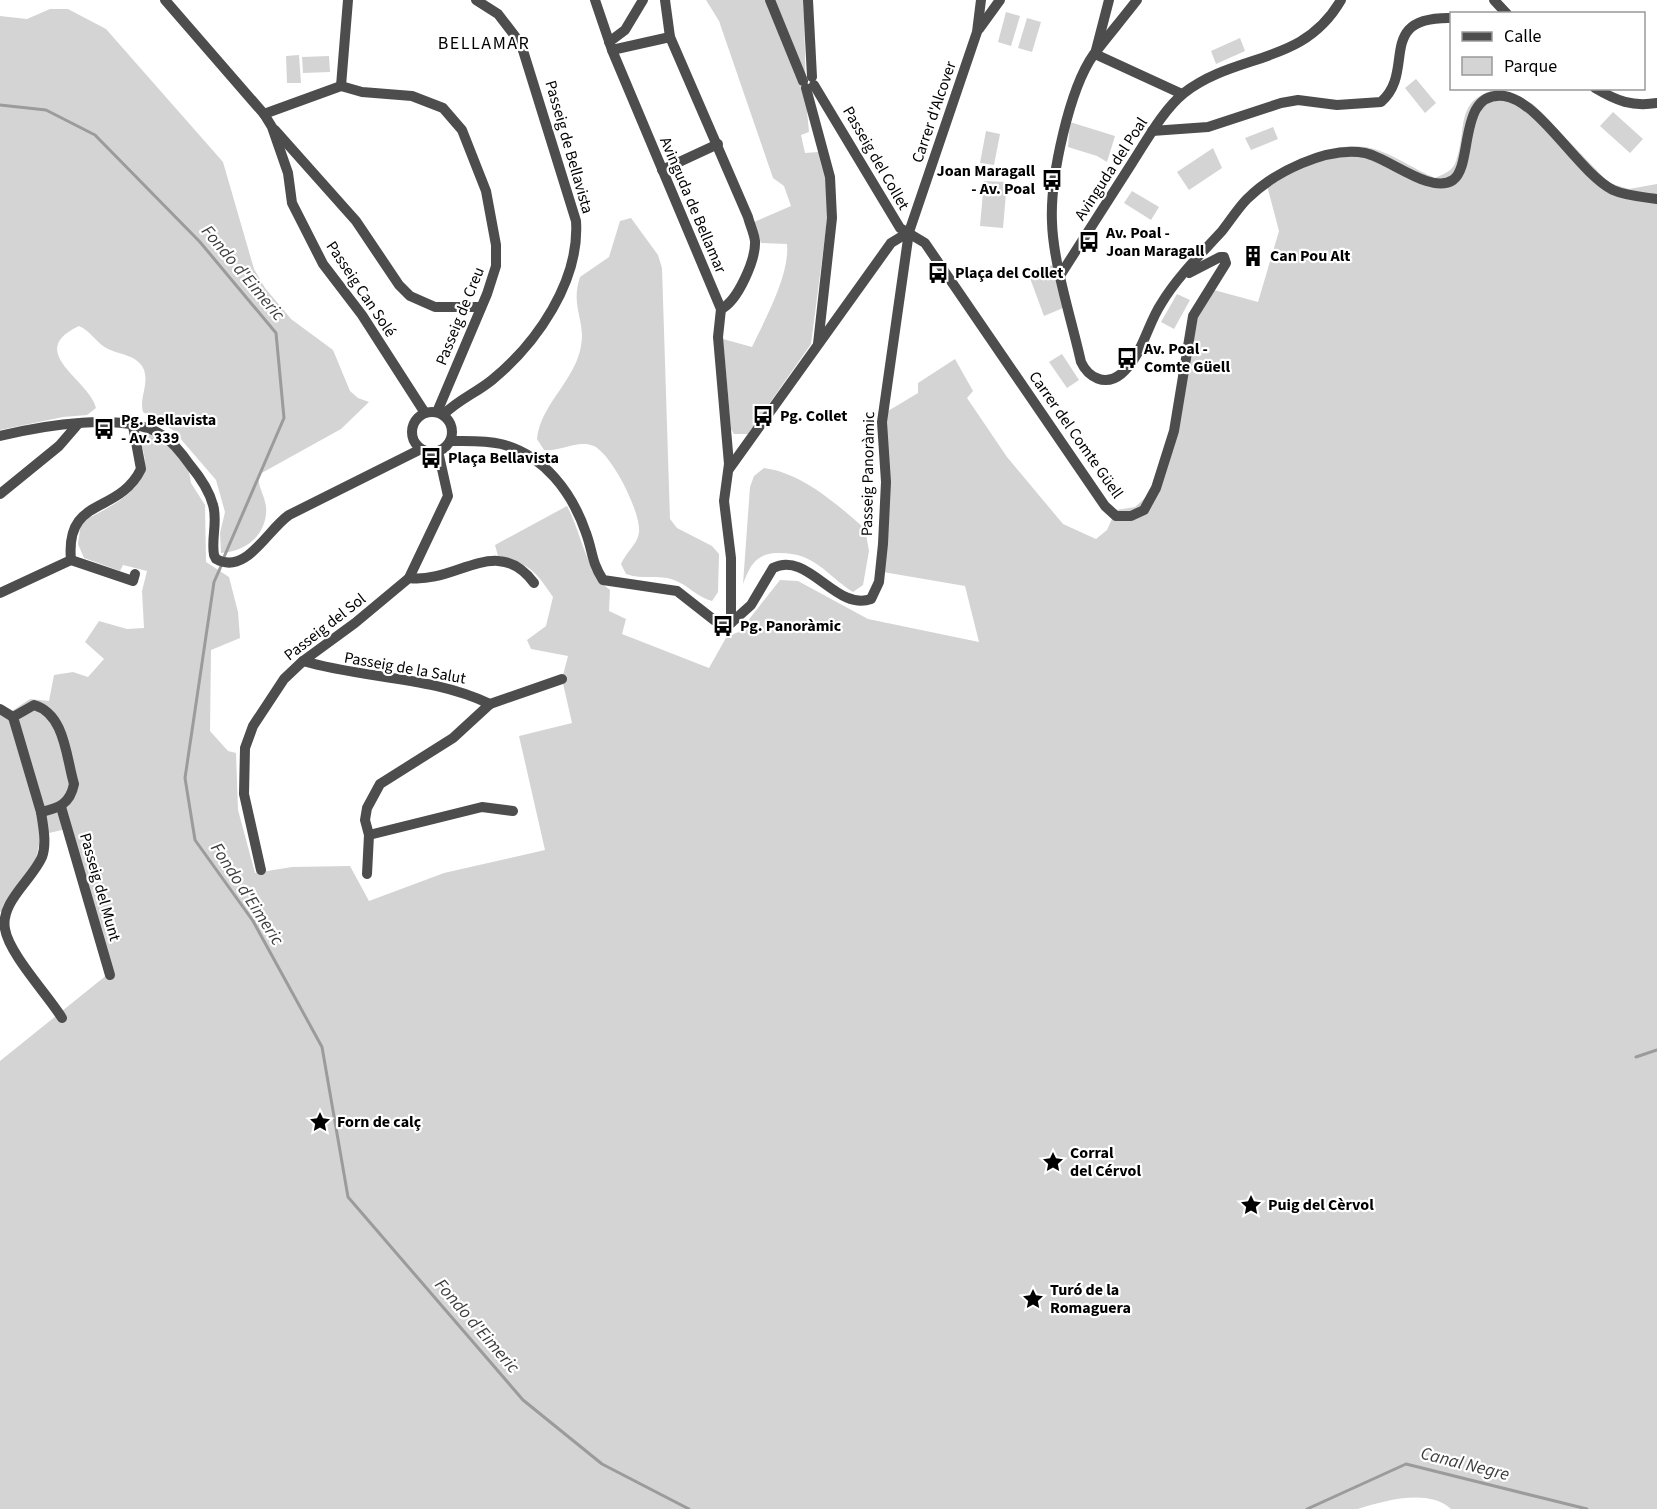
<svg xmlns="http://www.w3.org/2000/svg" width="1657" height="1509" font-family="'Source Sans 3',sans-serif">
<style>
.green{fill:#d4d4d4}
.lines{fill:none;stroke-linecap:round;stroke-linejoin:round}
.stream{stroke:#9b9b9b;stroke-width:3}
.minor{stroke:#4d4d4d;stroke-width:10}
.labels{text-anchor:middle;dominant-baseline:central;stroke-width:4.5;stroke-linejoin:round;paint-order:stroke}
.street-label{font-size:16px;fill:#000;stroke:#fff}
.poi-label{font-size:16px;font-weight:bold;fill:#000;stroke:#fff;text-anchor:start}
.neighbourhood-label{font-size:18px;letter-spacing:1.5px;fill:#000;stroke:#fff}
.water-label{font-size:18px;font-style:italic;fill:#3c3c3c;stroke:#fff}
</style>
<rect width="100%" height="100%" fill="#fff"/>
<!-- green -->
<g class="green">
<path d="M 706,0 L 803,0 C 806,44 804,88 809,132 L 801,135 L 805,153 L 819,152 L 827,176 L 827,221 L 811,344 L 748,434 L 734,434 L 731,429 L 723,339 L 752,347 C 765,319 790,275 787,244 L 761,243 L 754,222 L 791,206 L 784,186 L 773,178 L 719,21 Z"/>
<path d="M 50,9 L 68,9 L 106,29 L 223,162 L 254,269 L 265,288 L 291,319 L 333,350 L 350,391 L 358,398 L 369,402 L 341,429 L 258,475 C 258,487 265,496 266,507 C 268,535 245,552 221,553 L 220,533 L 225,512 L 216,480 L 173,430 L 143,412 C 139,398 149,385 144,370 C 138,355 121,355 108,349 C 97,344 91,331 79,326 C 24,352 89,379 96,408 L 87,415 L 63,417 L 0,430 L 0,16 L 27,19 Z"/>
<polygon points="1006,12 1020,16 1011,46 998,42"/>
<polygon points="1027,18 1041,22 1032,52 1018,48"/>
<polygon points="1240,38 1245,51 1216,64 1211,51"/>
<polygon points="299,55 301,83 287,83 286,56"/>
<polygon points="329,56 330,72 303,73 302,57"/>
<polygon points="1416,79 1436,103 1425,113 1405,88"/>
<path d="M 1500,89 L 1519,96 L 1534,105 L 1609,183 L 1629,189 L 1657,184 L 1657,1509 L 1451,1509 C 1428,1488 1384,1501 1358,1509 L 0,1509 L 0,1061 L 113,970 L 70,828 L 41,835 L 36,859 L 6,909 L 0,912 L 0,714 L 12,711 L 30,699 L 49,701 L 54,675 L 73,672 L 88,677 L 104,659 L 85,642 L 99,621 L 127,629 L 144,628 L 142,591 L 147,571 L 123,565 L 120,571 L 84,558 L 78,544 L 81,522 C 115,504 161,486 139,439 L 144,433 L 160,438 L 188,467 L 191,483 L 205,505 L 206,562 L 229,577 L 238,612 L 240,638 L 211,650 L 210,731 L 228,751 L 236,753 L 238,810 L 255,873 L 292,867 L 350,866 L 369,901 L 444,873 L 545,850 L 519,736 L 572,723 L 562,679 L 568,656 L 531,649 L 527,640 L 546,626 L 553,597 C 536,572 529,563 498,556 L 495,545 L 567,506 C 582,534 585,570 610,590 L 609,611 L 626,619 L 622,634 L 709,668 L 727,636 L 739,632 L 780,580 L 798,581 L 868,619 L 979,642 L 965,586 L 883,572 L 883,414 L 918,393 L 918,383 L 955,359 L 973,391 L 967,398 L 1007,457 L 1063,524 L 1096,539 L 1107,530 L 1116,510 L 1135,507 L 1146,497 L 1171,451 L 1194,321 L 1214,290 L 1258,302 L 1279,231 L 1265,178 C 1300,160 1340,136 1380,151 C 1399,158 1416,170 1435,178 C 1444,174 1453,171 1456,161 C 1468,129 1453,98 1500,89 Z"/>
<polygon points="1613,112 1643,139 1630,153 1600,126"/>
<polygon points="1070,122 1115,136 1107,162 1097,156 1068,147"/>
<polygon points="1273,127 1278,139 1251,150 1245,138"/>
<polygon points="986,131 1000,134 994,165 980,163"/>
<polygon points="1213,148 1222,168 1189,190 1177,172"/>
<polygon points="984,181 1007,182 1003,228 980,226"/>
<polygon points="1132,191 1159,207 1151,220 1124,203"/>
<path d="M 631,218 L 658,255 L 662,268 L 670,519 L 677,528 L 712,546 L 719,554 L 718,592 L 712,601 C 697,597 688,585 674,580 C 659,574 642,580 626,574 L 621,564 C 626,552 638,544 639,532 C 641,512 612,455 594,446 C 578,439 560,452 544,450 L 537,439 C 540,405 575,381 581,346 C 586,320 570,307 580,277 L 609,257 L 620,221 Z"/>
<polygon points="1054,265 1063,308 1044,316 1027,270"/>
<polygon points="1177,294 1190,300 1174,329 1161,322"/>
<polygon points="1062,354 1079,380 1067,388 1049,362"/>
<path d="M 764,468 C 802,473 837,504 865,529 L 869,551 L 863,585 L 853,592 C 825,574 815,552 777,553 C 755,554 750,566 743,584 L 750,487 L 754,476 Z"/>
</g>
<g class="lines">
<!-- stream -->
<g class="stream">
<polyline points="0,105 46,110 95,135 200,242 276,333 284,418 224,557"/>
<polyline points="222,564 214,582 185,778 195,840 253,921 322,1047 348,1197 523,1400 602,1464 689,1509"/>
<polyline points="1636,1057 1657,1050"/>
<polyline points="1307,1509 1406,1464 1587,1509"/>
</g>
<!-- minor -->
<g class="minor">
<polyline points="165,0 264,114 272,127 288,173 292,203 323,264 362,315 425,413"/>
<polyline points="595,0 612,50 721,309 718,337 729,464 724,501 731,558 731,623"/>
<path d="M 665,0 L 670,37 L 748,217 C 750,225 754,233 755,241 C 756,259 738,301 721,309"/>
<polyline points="770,0 803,81"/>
<polyline points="808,0 812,77"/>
<path d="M 1137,0 C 1123,18 1108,36 1094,54 C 1069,89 1050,178 1052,222 C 1053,263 1072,321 1081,362 C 1088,377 1105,387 1121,374 C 1142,357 1147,325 1161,304 C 1177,277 1201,254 1222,231 C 1230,221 1238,208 1247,199 C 1274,172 1327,146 1365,153 C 1389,158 1431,195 1453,180 C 1474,166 1457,90 1504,96 C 1540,101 1578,172 1613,190 C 1626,196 1643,197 1657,199"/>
<polyline points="1494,0 1507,14"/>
<polyline points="979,29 1000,0"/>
<polyline points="609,42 625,30 643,0"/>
<polyline points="612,50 670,37"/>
<polyline points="1095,54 1182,94"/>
<polyline points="1095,54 1109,0"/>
<polyline points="814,85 900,228 925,243 1105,506 1116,516 1131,516 1144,510 1156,488 1174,431 1193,316 1226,263 1224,257 1220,257 1189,273"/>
<polyline points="341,86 362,92 412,96 443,108 462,130 486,191 496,245 496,266 487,294 437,412"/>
<polyline points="341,86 348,0"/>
<polyline points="806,88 830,177 832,218 818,344"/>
<path d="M 1595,88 C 1617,101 1632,107 1657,103"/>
<polyline points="264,114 341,86"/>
<polyline points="275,130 356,221 399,285 410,296 435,307 481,307"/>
<path d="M 1152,131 L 1208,127 L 1281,103 L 1298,100 L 1337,105 L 1381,102 C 1417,71 1374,16 1452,18"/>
<polyline points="662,170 718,144"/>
<path d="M 1061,274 C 1085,237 1108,200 1132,163 C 1147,140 1163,110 1184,93 C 1237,52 1303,66 1341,0"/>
<circle cx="432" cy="432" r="20"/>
<path d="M 443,415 C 458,400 476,393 492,380 C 537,343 580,281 576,221 L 521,44 L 498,14 L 476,0"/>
<path d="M 0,436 C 41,426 124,411 162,435 C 173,442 183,455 190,465 C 200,477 209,490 213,505 C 218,521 211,538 214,555 L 216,559 C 246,576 267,530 289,515 L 421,449"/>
<path d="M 450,441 C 466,441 485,440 501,444 C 544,455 572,492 586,533 C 593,552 591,561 603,580 L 677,591 L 714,620 L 731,623 L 751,605 L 773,568 C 808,550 836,612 871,599 L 879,582 L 883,544 L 886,482 L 882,422 L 909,232 L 977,32 L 981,0"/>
<polyline points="729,469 891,243 909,232"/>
<polyline points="0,494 59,446 78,424"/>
<path d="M 71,560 C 65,495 118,516 141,469 L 133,426"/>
<polyline points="71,560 133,581 135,574"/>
<path d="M 409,578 C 456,584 497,533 534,583"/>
<polyline points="0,593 71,560"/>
<path d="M 303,661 C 364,679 432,676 490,704 L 453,738 L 380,784 L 367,808 L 365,820 L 369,835 L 367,874"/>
<polyline points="490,704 562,679"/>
<path d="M 34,705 C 65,714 66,757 74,784 C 70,804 59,808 41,812 L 13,717 Z"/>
<polyline points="0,709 13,717"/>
<polyline points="61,807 110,975"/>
<path d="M 41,812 C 43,826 47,843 42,857 C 32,880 0,902 5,929 C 9,954 48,995 62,1018"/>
<polyline points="369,835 482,807 513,811"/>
<polyline points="261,870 244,794 245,748 253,726 284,679 303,661 355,623 409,578 448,496 438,451"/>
</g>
</g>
<!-- icons -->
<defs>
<symbol id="bus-bare" viewBox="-9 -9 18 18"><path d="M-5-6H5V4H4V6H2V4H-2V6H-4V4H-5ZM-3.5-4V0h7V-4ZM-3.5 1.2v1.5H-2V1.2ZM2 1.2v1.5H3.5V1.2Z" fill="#000" stroke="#fff" stroke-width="2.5" paint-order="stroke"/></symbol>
<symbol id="building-bare" viewBox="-9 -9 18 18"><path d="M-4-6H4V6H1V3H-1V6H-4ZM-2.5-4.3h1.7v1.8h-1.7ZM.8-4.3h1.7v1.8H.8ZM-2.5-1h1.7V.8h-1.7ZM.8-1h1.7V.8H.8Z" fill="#000" stroke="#fff" stroke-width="2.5" paint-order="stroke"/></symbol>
<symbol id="sight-bare" viewBox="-9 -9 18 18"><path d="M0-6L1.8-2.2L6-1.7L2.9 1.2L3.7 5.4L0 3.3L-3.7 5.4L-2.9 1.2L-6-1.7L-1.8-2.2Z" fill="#000" stroke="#fff" stroke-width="2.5" paint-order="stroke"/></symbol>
</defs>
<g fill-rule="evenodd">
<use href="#bus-bare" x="1037" y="165" width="30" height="30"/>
<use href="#bus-bare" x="1074" y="227" width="30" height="30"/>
<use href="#building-bare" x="1238" y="241" width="30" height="30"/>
<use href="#bus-bare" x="923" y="258" width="30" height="30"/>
<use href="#bus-bare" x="1112" y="343" width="30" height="30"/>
<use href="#bus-bare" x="748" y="401" width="30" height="30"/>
<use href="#bus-bare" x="89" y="414" width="30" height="30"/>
<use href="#bus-bare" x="416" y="443" width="30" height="30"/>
<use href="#bus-bare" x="708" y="611" width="30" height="30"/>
<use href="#sight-bare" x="305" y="1107" width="30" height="30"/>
<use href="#sight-bare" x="1038" y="1147" width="30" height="30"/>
<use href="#sight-bare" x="1236" y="1190" width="30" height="30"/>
<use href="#sight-bare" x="1018" y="1284" width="30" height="30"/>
</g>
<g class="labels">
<!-- street labels -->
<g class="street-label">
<text transform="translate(934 112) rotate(-71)">Carrer d'Alcover</text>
<text transform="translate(569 147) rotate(74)">Passeig de Bellavista</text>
<text transform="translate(876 158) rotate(60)">Passeig del Collet</text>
<text transform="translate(1111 169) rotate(-57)">Avinguda del Poal</text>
<text transform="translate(693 205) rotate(67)">Avinguda de Bellamar</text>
<text transform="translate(361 289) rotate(56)">Passeig Can Solé</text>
<text transform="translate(460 316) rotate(-68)">Passeig de Creu</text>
<text transform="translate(1076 435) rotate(55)">Carrer del Comte Güell</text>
<text transform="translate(868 474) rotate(-89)">Passeig Panoràmic</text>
<text transform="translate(325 627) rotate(-38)">Passeig del Sol</text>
<text transform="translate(405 668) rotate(10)">Passeig de la Salut</text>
<text transform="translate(100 887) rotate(74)">Passeig del Munt</text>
</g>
<!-- poi labels -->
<g class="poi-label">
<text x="1035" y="171" text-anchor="end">Joan Maragall<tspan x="1035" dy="18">- Av. Poal</tspan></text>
<text x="1106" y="233">Av. Poal -<tspan x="1106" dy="18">Joan Maragall</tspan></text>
<text x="1270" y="256">Can Pou Alt</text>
<text x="955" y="273">Plaça del Collet</text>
<text x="1144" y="349">Av. Poal -<tspan x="1144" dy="18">Comte Güell</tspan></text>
<text x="780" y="416">Pg. Collet</text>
<text x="121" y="420">Pg. Bellavista<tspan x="121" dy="18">- Av. 339</tspan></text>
<text x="448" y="458">Plaça Bellavista</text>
<text x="740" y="626">Pg. Panoràmic</text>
<text x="337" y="1122">Forn de calç</text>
<text x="1070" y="1153">Corral<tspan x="1070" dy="18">del Cérvol</tspan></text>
<text x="1268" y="1205">Puig del Cèrvol</text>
<text x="1050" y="1290">Turó de la<tspan x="1050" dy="18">Romaguera</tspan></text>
</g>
<!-- neighbourhood labels -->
<g class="neighbourhood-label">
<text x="484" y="43">BELLAMAR</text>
</g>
<!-- water labels -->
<g class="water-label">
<text transform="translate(243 273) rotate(50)">Fondo d'Eimeric</text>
<text transform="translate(247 894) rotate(57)">Fondo d'Eimeric</text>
<text transform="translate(477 1326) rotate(49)">Fondo d'Eimeric</text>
<text transform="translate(1465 1464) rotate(14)">Canal Negre</text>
</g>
</g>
<!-- legend -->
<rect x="1450" y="12" width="195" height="78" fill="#ffffff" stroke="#999999" stroke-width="1.5"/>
<rect x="1462" y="32" width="30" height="9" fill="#4d4d4d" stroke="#999999" stroke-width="1.5"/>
<text x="1504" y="42" font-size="18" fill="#000000">Calle</text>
<rect x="1462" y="57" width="30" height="18" fill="#d4d4d4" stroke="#999999" stroke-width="1.5"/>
<text x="1504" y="72" font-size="18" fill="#000000">Parque</text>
</svg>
